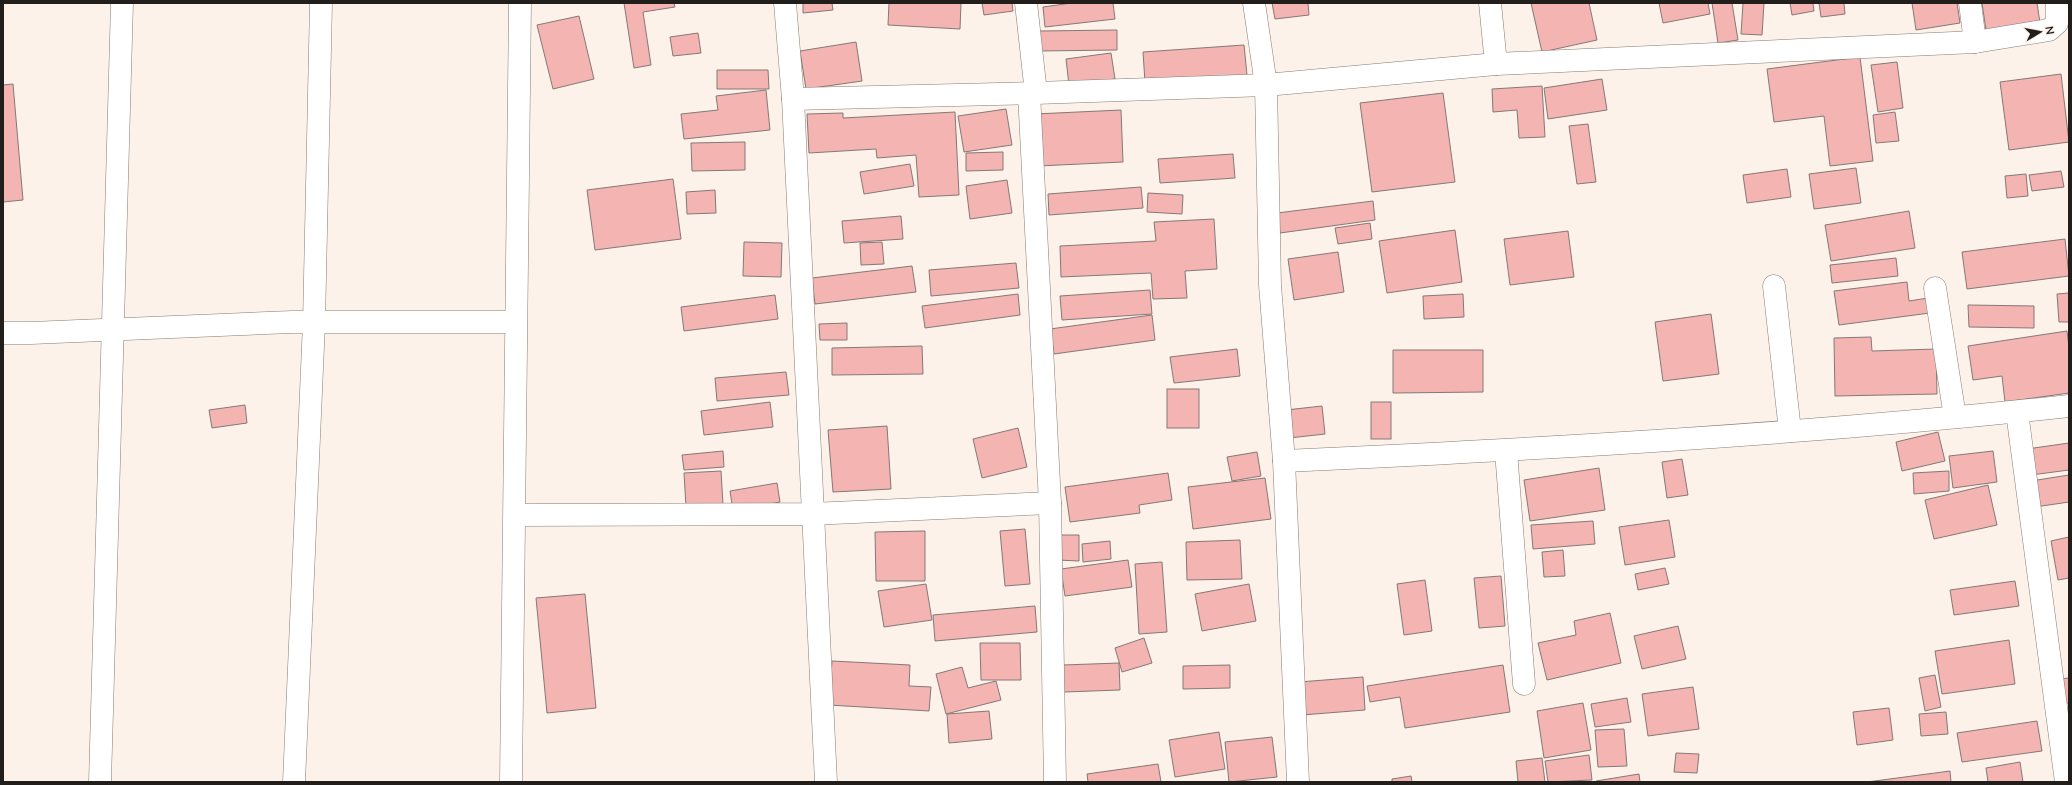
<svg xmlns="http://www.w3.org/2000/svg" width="2072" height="785" font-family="'Nunito Sans',sans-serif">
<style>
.building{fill:#f3b4b2;stroke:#857877}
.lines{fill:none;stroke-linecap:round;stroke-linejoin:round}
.street-casing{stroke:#857c74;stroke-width:23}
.street{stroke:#fff;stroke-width:22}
</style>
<rect width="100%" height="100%" fill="#fdf2e9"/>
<!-- building -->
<g class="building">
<polygon points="624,3 674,3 675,7 643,12 651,65 634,68"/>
<polygon points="803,3 832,3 833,10 803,13"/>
<polygon points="889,3 961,3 960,29 888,25"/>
<polygon points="982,3 1012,3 1013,11 984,15"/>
<polygon points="1072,3 1113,3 1115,19 1045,27 1043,7"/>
<polygon points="1272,3 1308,3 1309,15 1275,19"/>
<polygon points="1531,3 1589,3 1597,40 1542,52"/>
<polygon points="1659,3 1708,3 1710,14 1663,23"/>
<polygon points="1712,3 1732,3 1738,40 1718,43"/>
<polygon points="1743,3 1764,3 1762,35 1741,34"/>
<polygon points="1790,3 1813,3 1814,11 1792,15"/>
<polygon points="1819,3 1844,3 1845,14 1821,17"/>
<polygon points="1912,3 1957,3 1960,23 1916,30"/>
<polygon points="1982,3 2037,3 2040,23 1986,30"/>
<polygon points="579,16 594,79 553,89 537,25"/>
<polygon points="1117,30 1117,50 1039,51 1039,31"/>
<polygon points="698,33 701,53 673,56 670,37"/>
<polygon points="856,42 862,81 806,89 800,51"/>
<polygon points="1244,45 1247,75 1145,82 1143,52"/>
<polygon points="1111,53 1115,79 1069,85 1066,59"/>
<polygon points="1860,57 1873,161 1830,166 1824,116 1774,122 1767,69"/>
<polygon points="1897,62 1903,108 1878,112 1871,65"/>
<polygon points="717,70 768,70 769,89 717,89"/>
<polygon points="2061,74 2069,142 2009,150 2000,82"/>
<polygon points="1602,79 1607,110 1548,119 1544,88"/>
<polygon points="13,84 23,200 3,202 3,85"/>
<polygon points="1542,86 1545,137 1519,138 1517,110 1493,112 1492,89"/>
<polygon points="766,90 770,130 684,139 681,114 718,110 716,96"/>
<polygon points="1443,93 1455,182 1372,192 1360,103"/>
<polygon points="1006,109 1012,145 964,152 958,116"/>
<polygon points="1121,110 1123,162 1038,166 1035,114"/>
<polygon points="955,112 959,195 919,197 916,155 877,158 876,149 809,153 807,114 843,113 843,118"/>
<polygon points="1895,112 1899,141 1876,143 1873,115"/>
<polygon points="1588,124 1596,182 1577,184 1569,126"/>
<polygon points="745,142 745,170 692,171 691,143"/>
<polygon points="1003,152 1003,170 966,171 966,153"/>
<polygon points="1233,154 1235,178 1160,183 1158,159"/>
<polygon points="910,164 914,186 864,194 860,172"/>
<polygon points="1856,168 1861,203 1814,209 1809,174"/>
<polygon points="1787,169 1791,197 1747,203 1743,175"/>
<polygon points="2061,171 2064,187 2032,191 2029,175"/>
<polygon points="2026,174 2028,196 2007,198 2005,176"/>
<polygon points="673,179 681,239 595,250 587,190"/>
<polygon points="1007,180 1012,213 970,219 966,186"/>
<polygon points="1141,187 1143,208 1049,215 1048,194"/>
<polygon points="715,190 716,213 687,214 686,192"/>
<polygon points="1148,193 1183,195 1182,214 1147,212"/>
<polygon points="1373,201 1375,220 1280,233 1277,213"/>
<polygon points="1909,211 1915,248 1831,261 1825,225"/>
<polygon points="901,216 903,239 844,243 842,221"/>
<polygon points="1214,219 1217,269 1185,271 1187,298 1153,299 1151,273 1061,277 1060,246 1156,241 1154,222"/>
<polygon points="1370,223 1372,239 1338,244 1335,228"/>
<polygon points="1455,230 1462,282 1387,293 1379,241"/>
<polygon points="1568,231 1574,277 1510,285 1504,239"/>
<polygon points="2065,239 2069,276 1967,289 1962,252"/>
<polygon points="744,242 782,243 781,277 743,276"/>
<polygon points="882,242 884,264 861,265 860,243"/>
<polygon points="1338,252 1344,292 1294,300 1288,259"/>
<polygon points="1896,258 1898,276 1832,283 1830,265"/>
<polygon points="1016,263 1019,288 931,296 929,270"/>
<polygon points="912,266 916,292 815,304 812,278"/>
<polygon points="1907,282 1909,301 1928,298 1930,313 1839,325 1834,291"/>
<polygon points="1150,290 1152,314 1062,320 1060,296"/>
<polygon points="2069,293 2069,322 2059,322 2057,294"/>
<polygon points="1018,294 1020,315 925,328 922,306"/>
<polygon points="1463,294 1464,317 1424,319 1423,296"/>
<polygon points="775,295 778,319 684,331 681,307"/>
<polygon points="1968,305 2034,306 2034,328 1969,327"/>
<polygon points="1711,314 1719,374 1663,381 1655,322"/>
<polygon points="1152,315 1155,340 1054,354 1050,329"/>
<polygon points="847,323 847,340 820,340 819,324"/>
<polygon points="2067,331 2069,347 2069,393 2005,402 2002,376 1973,380 1968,346"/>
<polygon points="1871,337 1872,351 1936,349 1937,394 1835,396 1834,338"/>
<polygon points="922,346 923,374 832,375 832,348"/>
<polygon points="1237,349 1240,376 1174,383 1170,357"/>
<polygon points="1393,350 1483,350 1483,392 1393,393"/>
<polygon points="786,372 789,395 717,401 715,378"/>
<rect x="1167" y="389" width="32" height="39"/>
<polygon points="770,402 773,427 704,435 701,411"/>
<rect x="1371" y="402" width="20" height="37"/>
<polygon points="245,405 247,423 212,428 209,410"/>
<polygon points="1322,406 1325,434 1289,438 1286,410"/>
<polygon points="887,426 891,489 833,492 828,430"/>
<polygon points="1018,428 1027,467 982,478 973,439"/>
<polygon points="1938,432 1945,461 1902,471 1896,442"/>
<polygon points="2069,443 2069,470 2031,475 2027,449"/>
<polygon points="723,451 724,467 684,470 682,455"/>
<polygon points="1993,451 1997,482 1953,488 1949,456"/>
<polygon points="1257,452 1261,476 1232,481 1227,457"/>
<polygon points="1682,459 1688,495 1667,498 1662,462"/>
<polygon points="1599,468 1605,510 1530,521 1524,480"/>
<polygon points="721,471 723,505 686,507 684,473"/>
<polygon points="1949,471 1949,491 1914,494 1913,473"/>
<polygon points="1168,473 1172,500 1139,505 1140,513 1070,522 1065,487"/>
<polygon points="2069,475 2069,502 2035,507 2031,481"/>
<polygon points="1265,478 1271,519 1193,529 1188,487"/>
<polygon points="777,483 780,502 733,511 730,491"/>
<polygon points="1988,485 1997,525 1934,539 1925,500"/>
<polygon points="1669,520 1675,557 1625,565 1619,527"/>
<polygon points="1593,521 1595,544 1533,549 1531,525"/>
<polygon points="1025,529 1030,584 1005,586 1000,531"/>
<polygon points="925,531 925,581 876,581 875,532"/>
<polygon points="1057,535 1079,535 1079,561 1057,560"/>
<polygon points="2069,537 2069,578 2058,580 2051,541"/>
<polygon points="1240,540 1242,579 1187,580 1186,542"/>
<polygon points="1110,541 1111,559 1083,562 1082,544"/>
<polygon points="1563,550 1565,576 1544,577 1542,552"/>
<polygon points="1128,560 1132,587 1065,596 1061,569"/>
<polygon points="1162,562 1167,632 1139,634 1135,564"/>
<polygon points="1665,568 1669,584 1638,590 1635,574"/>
<polygon points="1501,576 1505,626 1479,628 1474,578"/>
<polygon points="1425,580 1432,631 1404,635 1397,584"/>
<polygon points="2015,581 2019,606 1954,615 1950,590"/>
<polygon points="926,584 932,620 884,627 878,591"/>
<polygon points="1249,584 1256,621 1202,631 1195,594"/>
<polygon points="585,594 596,708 547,713 536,598"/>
<polygon points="1035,606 1037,632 935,641 933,615"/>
<polygon points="1610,613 1621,663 1547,680 1538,643 1576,635 1574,621"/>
<polygon points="1678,626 1686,659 1642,669 1634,636"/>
<polygon points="1144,638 1152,663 1122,672 1115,648"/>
<polygon points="2009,640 2015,684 1942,694 1935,651"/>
<polygon points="980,643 1020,643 1021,680 981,680"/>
<polygon points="832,661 910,665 909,686 931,687 929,711 829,705"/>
<polygon points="1119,663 1120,690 1064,692 1063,665"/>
<polygon points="1230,665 1230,688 1183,689 1183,666"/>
<polygon points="1503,665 1510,712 1405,728 1400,697 1370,702 1367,686"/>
<polygon points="962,667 968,688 996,681 1001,700 946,714 936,674"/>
<polygon points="1935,675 1941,707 1925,711 1919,678"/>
<polygon points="1363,677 1365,710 1302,715 1299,682"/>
<polygon points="2069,678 2069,703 2064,703 2060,679"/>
<polygon points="1693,687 1699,729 1648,736 1642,694"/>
<polygon points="1627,698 1631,722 1595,727 1591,704"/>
<polygon points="1583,703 1591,750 1544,758 1537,711"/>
<polygon points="1889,708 1893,740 1857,745 1853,712"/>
<polygon points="989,711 992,739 949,743 947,714"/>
<polygon points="1946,712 1948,734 1921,736 1919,714"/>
<polygon points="2037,721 2042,751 1962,762 1957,733"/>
<polygon points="1624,729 1627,766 1598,767 1595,730"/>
<polygon points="1219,732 1225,769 1175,777 1169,740"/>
<polygon points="1272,737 1277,777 1229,782 1225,742"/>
<polygon points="1676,753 1699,754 1697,773 1674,772"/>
<polygon points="1589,755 1592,780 1548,782 1545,761"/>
<polygon points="1542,758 1545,782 1518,782 1516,761"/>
<polygon points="2020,762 2023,782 1988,782 1986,768"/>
<polygon points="1158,764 1161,782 1088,782 1087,774"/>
<polygon points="1950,771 1951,782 1867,782"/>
<polygon points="1639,774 1640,782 1597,782 1596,781"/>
<polygon points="1411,776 1412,782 1392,782 1392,779"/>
</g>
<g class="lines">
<defs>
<g id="street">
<polyline points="785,3 793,99 826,782"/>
<polyline points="1026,3 1036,93"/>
<polyline points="1254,3 1266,85 1270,285 1284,461 1298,782"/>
<polyline points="1490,3 1496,64"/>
<polyline points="1970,3 1975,42"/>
<polyline points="1029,93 1050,503 1055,782"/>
<polyline points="793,99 1036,93 1266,85 1496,64 1975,42 2049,30 2057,23 2057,3"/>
<polyline points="1774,286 1790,431"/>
<polyline points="1935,288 1955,417"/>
<polyline points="3,333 31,333 292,322 515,322"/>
<polyline points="2017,412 2066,782"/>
<polyline points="1506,451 1524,684"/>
<path d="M 1284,461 C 1546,449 1808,434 2069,406"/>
<polyline points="515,515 812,514 1050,503"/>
<polyline points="100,782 122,3"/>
<polyline points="294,782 314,323 321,3"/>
<polyline points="511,782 520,3"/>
</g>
</defs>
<!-- street casing -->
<use href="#street" class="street-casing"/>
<!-- street -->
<use href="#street" class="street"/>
</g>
<!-- border -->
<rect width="2072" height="785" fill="none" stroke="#221e1b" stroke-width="8"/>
<!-- north arrow -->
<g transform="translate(2040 32) rotate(80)" stroke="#fdf2e9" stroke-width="3" paint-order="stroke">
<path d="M0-3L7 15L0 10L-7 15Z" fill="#221e1b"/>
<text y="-6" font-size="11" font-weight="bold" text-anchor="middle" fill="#221e1b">N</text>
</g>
</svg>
